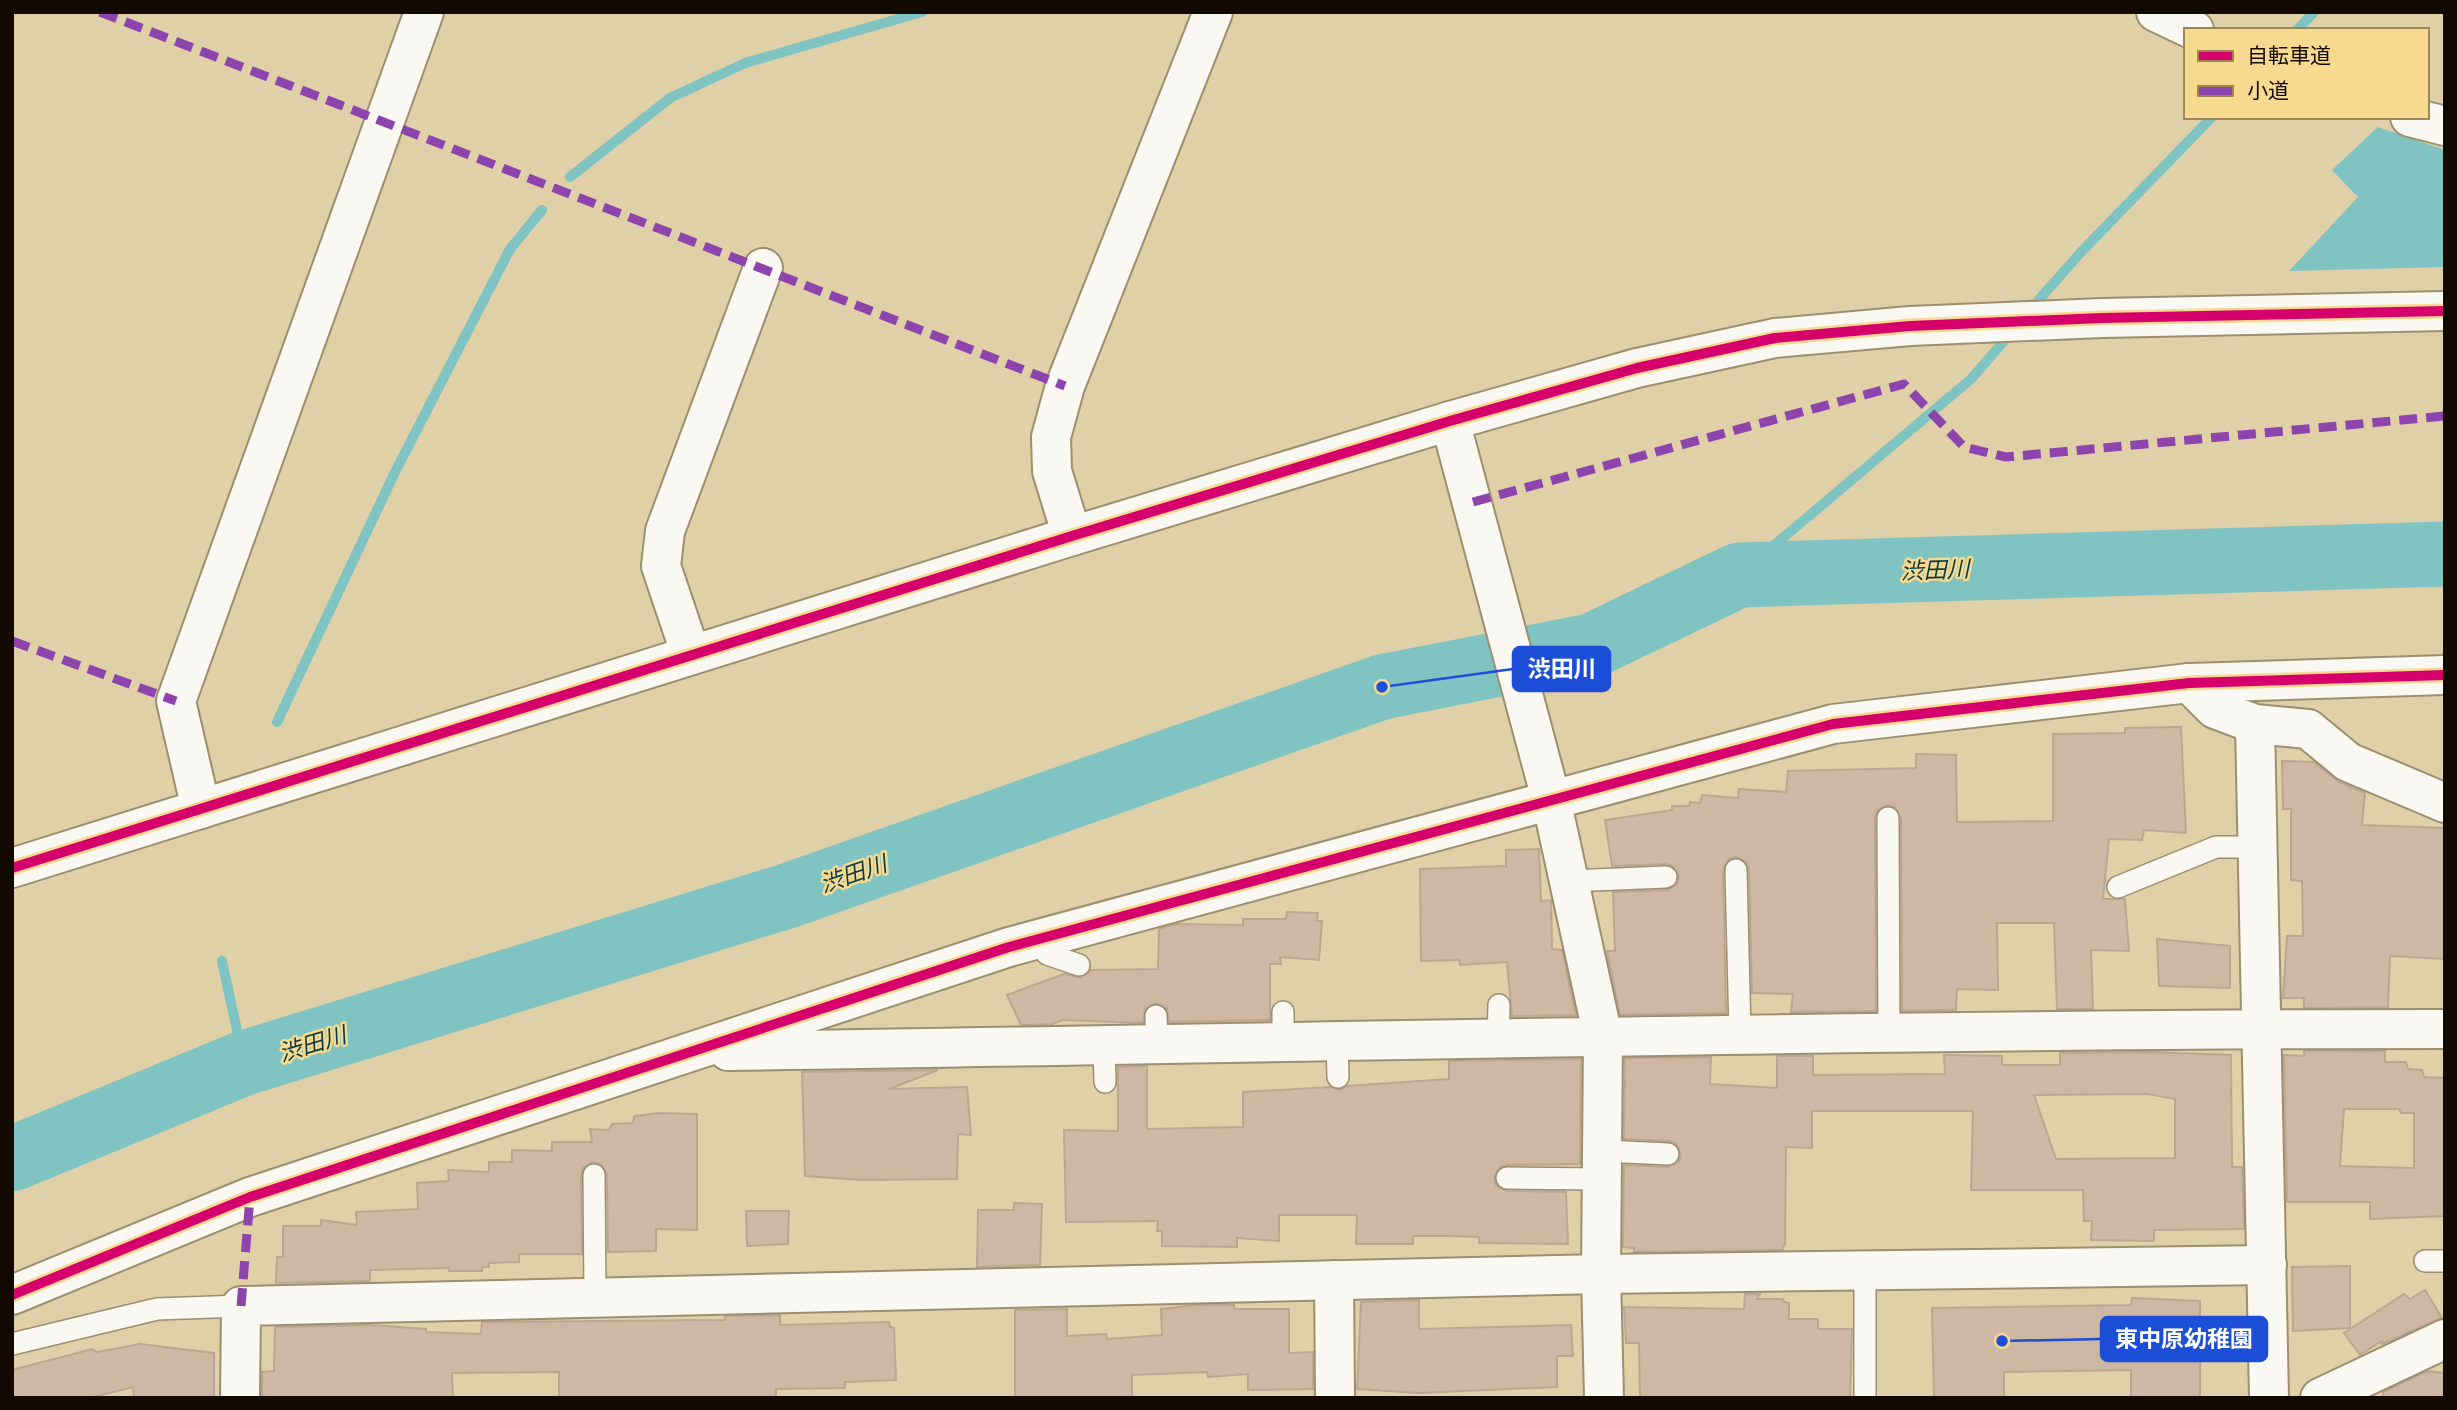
<svg xmlns="http://www.w3.org/2000/svg" width="2457" height="1410" font-family="Lato,'Noto Sans JP',sans-serif">
<style>
.water{fill:#7fc3c2}
.lines{fill:none;stroke-linecap:round;stroke-linejoin:round}
.stream{stroke:#7fc3c2;stroke-width:10}
.river{stroke:#7fc3c2;stroke-width:65}
.building{fill:#ceb7a3;stroke:#bca692;stroke-width:2;fill-rule:evenodd}
.service-casing{stroke:#9b8f6d;stroke-width:24}
.minor-casing{stroke:#9b8f6d;stroke-width:42}
.tertiary-casing{stroke:#9b8f6d;stroke-width:42}
.service{stroke:#faf8f2;stroke-width:21}
.minor{stroke:#faf8f2;stroke-width:38}
.tertiary{stroke:#faf8f2;stroke-width:38}
.quiet{stroke:#8e44ad;stroke-width:9;stroke-dasharray:18 9;stroke-linecap:butt}
.cycleway-casing{stroke:#f7da90;stroke-width:15}
.cycleway{stroke:#d6006c;stroke-width:10}
.labels{text-anchor:middle;dominant-baseline:central;stroke-width:5;stroke-linejoin:round;paint-order:stroke}
.water-label{font-size:23px;font-style:italic;fill:#0a3c43;stroke:#f7da90}
.leader{fill:none;stroke:#1d4ed8;stroke-width:2.5}
.callout-dot{fill:#1d4ed8;stroke:#f7da90;stroke-width:2.5}
.callout{fill:#1d4ed8;stroke:#1d4ed8;stroke-width:2.5}
.callout-label{font-size:23px;text-anchor:middle;font-weight:bold;fill:#fff}
</style>
<rect width="100%" height="100%" fill="#e0d0a7"/>
<!-- water -->
<polygon class="water" points="2378,127 2445,150 2445,267 2289,271 2358,197 2332,170"/>
<g class="lines">
<!-- stream -->
<g class="stream">
<polyline points="2297,30 2314,12"/>
<polyline points="570,177 670,98 745,63 922,12"/>
<polyline points="2029,311 2082,251 2212,117"/>
<polyline points="1739,575 1971,379 2012,332"/>
<polyline points="277,722 395,472 510,249 542,210"/>
<polyline points="222,961 244,1063"/>
</g>
<!-- river -->
<polyline class="river" points="12,1159 244,1063 787,896 1382,687 1591,646 1739,575 2445,554"/>
</g>
<!-- building -->
<g class="building">
<polygon points="2181,727 2186,833 2144,830 2142,840 2109,839 2103,899 2125,899 2129,951 2091,950 2093,1009 2057,1009 2054,923 1997,923 1998,990 1957,989 1956,1010 1902,1011 1901,818 1895,807 1887,805 1877,811 1875,818 1876,1011 1791,1012 1793,994 1752,993 1749,870 1747,863 1736,857 1729,859 1723,870 1726,1013 1620,1015 1607,951 1615,951 1613,892 1667,890 1677,884 1679,876 1673,866 1666,864 1612,866 1605,820 1672,810 1672,806 1689,806 1690,802 1700,803 1702,795 1738,798 1739,789 1786,792 1788,771 1916,768 1916,754 1956,755 1957,822 2053,821 2053,734 2125,733 2125,728"/>
<polygon points="2282,761 2314,762 2339,782 2365,793 2362,825 2445,828 2445,959 2390,956 2388,1007 2304,1008 2304,998 2283,998 2287,936 2303,936 2302,881 2291,880 2291,809 2283,809"/>
<polygon points="1539,849 1541,901 1551,900 1552,949 1562,950 1576,1015 1512,1016 1507,962 1460,965 1459,960 1421,961 1420,869 1506,866 1506,850"/>
<polygon points="1287,912 1318,913 1317,921 1322,921 1319,960 1280,957 1281,964 1270,964 1270,1020 1169,1022 1167,1009 1156,1003 1145,1009 1143,1023 1062,1020 1053,1024 1021,1025 1007,995 1064,974 1081,978 1091,970 1158,969 1159,929 1176,924 1243,925 1243,919 1286,919"/>
<polygon points="2157,939 2230,946 2230,988 2159,986"/>
<path d="M 2304,1051 L 2385,1051 L 2385,1062 L 2406,1062 L 2408,1069 L 2422,1070 L 2424,1077 L 2445,1078 L 2445,1216 L 2370,1219 L 2370,1202 L 2287,1202 L 2284,1055 L 2304,1056 ZM 2344,1109 L 2399,1109 L 2401,1113 L 2414,1113 L 2414,1168 L 2340,1166 Z"/>
<path d="M 2150,1052 L 2231,1055 L 2232,1167 L 2242,1167 L 2244,1229 L 2154,1230 L 2154,1241 L 2091,1240 L 2092,1221 L 2084,1221 L 2083,1190 L 1971,1190 L 1973,1111 L 1812,1111 L 1812,1148 L 1786,1147 L 1785,1244 L 1782,1250 L 1634,1252 L 1634,1248 L 1623,1247 L 1624,1165 L 1668,1167 L 1679,1162 L 1681,1154 L 1676,1143 L 1669,1141 L 1624,1139 L 1625,1058 L 1711,1057 L 1710,1084 L 1777,1088 L 1777,1056 L 1813,1056 L 1813,1075 L 1945,1074 L 1944,1055 L 2002,1056 L 2002,1065 L 2060,1065 L 2060,1053 ZM 2148,1094 L 2175,1099 L 2175,1158 L 2056,1159 L 2034,1095 Z"/>
<polygon points="1581,1059 1580,1164 1506,1165 1500,1167 1494,1177 1496,1185 1506,1191 1566,1192 1568,1244 1479,1243 1479,1237 1448,1236 1413,1236 1413,1244 1356,1244 1357,1215 1279,1215 1279,1241 1237,1238 1237,1247 1162,1246 1162,1231 1157,1231 1158,1221 1066,1222 1064,1130 1118,1131 1118,1067 1147,1066 1147,1129 1243,1127 1243,1092 1330,1087 1339,1090 1347,1086 1449,1079 1449,1061"/>
<polygon points="938,1070 889,1089 967,1087 971,1135 958,1134 957,1179 862,1180 805,1176 802,1072"/>
<polygon points="660,1113 697,1114 697,1230 656,1229 656,1251 608,1252 607,1174 601,1164 593,1162 583,1168 581,1175 582,1254 519,1254 519,1262 489,1263 489,1267 482,1267 482,1271 449,1271 449,1268 370,1270 370,1281 276,1283 277,1257 283,1257 283,1226 321,1226 321,1220 357,1225 356,1212 418,1209 417,1183 449,1181 448,1170 489,1172 489,1162 512,1162 512,1150 552,1151 552,1142 592,1142 590,1129 609,1130 612,1124 632,1123 635,1116"/>
<polygon points="1014,1203 1042,1204 1040,1265 977,1267 978,1210 1014,1210"/>
<polygon points="746,1211 789,1211 788,1244 747,1246"/>
<polygon points="2350,1266 2350,1328 2293,1331 2292,1267"/>
<polygon points="2425,1290 2442,1318 2382,1344 2382,1341 2360,1355 2344,1333 2404,1294 2410,1299"/>
<polygon points="1745,1294 1760,1294 1757,1299 1783,1299 1784,1302 1789,1303 1789,1319 1818,1319 1818,1329 1852,1329 1850,1398 1640,1398 1639,1343 1626,1343 1624,1307 1744,1309"/>
<polygon points="2132,1298 2200,1301 2200,1398 2131,1398 2131,1370 2004,1372 2004,1398 1934,1398 1932,1308 2131,1305"/>
<polygon points="1419,1300 1419,1329 1571,1325 1573,1356 1557,1356 1557,1387 1418,1393 1357,1389 1361,1302"/>
<polygon points="1196,1305 1234,1305 1234,1309 1289,1309 1289,1353 1313,1352 1313,1389 1248,1390 1248,1374 1208,1377 1207,1372 1132,1375 1132,1398 1015,1398 1015,1310 1067,1309 1067,1336 1106,1334 1107,1339 1162,1335 1161,1309"/>
<polygon points="780,1315 780,1325 889,1322 890,1327 894,1328 896,1380 845,1382 845,1388 776,1389 776,1398 559,1398 559,1372 452,1373 453,1398 262,1397 262,1372 274,1371 275,1327 371,1325 426,1329 426,1332 481,1334 482,1322 725,1320 725,1316"/>
<polygon points="140,1344 214,1353 214,1398 134,1398 133,1387 89,1398 12,1398 12,1370 92,1349 97,1352"/>
<polygon points="2427,1371 2445,1373 2445,1398 2383,1398 2383,1392"/>
</g>
<g class="lines">
<defs>
<g id="service">
<polyline points="1888,818 1889,1031"/>
<polyline points="1736,870 1740,1033"/>
<polyline points="1569,881 1666,877"/>
<polyline points="2118,887 2216,847 2258,847"/>
<polyline points="1035,940 1047,954 1079,965"/>
<polyline points="1156,1016 1157,1045"/>
<polyline points="1498,1040 1499,1005"/>
<polyline points="1283,1043 1283,1012"/>
<polyline points="1337,1043 1338,1077"/>
<polyline points="1104,1046 1105,1082"/>
<polyline points="1603,1151 1668,1154"/>
<polyline points="594,1175 595,1298"/>
<polyline points="1507,1178 1602,1179"/>
<polyline points="2425,1261 2445,1261"/>
<polyline points="1865,1270 1865,1398"/>
<polyline points="12,1344 157,1309 241,1306"/>
</g>
<g id="minor">
<polyline points="1450,421 1551,799"/>
<polyline points="1072,536 1052,471 1051,437 1065,386 1213,12"/>
<polyline points="691,655 661,566 665,531 763,268"/>
<polyline points="2189,683 2215,709 2255,724 2308,729 2348,762 2445,803"/>
<polyline points="2255,724 2269,1398"/>
<polyline points="201,809 176,701 424,12"/>
<path d="M 728,1051 C 1300,1043 1872,1029 2445,1029"/>
<polyline points="1334,1280 1335,1398"/>
<polyline points="12,1295 250,1197 1009,947 1833,724 2189,683 2445,675"/>
<polyline points="240,1398 241,1306 1601,1274 2267,1265"/>
<polyline points="2320,1398 2445,1339"/>
</g>
<g id="tertiary">
<polyline points="2156,12 2194,30"/>
<polyline points="2410,117 2445,126"/>
<polyline points="1551,799 1603,1037 1601,1274 1604,1398"/>
<polyline points="12,868 1072,536 1450,421 1637,368 1775,338 1910,326 2102,318 2445,311"/>
</g>
</defs>
<!-- service casing -->
<use href="#service" class="service-casing"/>
<!-- minor casing -->
<use href="#minor" class="minor-casing"/>
<!-- tertiary casing -->
<use href="#tertiary" class="tertiary-casing"/>
<!-- service -->
<use href="#service" class="service"/>
<!-- minor -->
<use href="#minor" class="minor"/>
<!-- tertiary -->
<use href="#tertiary" class="tertiary"/>
<!-- quiet -->
<g class="quiet">
<polyline points="100,12 1065,386"/>
<polyline points="1473,502 1904,384 1964,447 2006,457 2445,416"/>
<polyline points="12,641 176,701"/>
<polyline points="241,1306 250,1197"/>
</g>
<defs>
<g id="cycleway">
<polyline points="12,868 1072,536 1450,421 1637,368 1775,338 1910,326 2102,318 2445,311"/>
<polyline points="12,1295 250,1197 1009,947 1833,724 2189,683 2445,675"/>
</g>
</defs>
<!-- cycleway casing -->
<use href="#cycleway" class="cycleway-casing"/>
<!-- cycleway -->
<use href="#cycleway" class="cycleway"/>
</g>
<g class="labels">
<!-- water labels -->
<g class="water-label">
<text transform="translate(1935 569) rotate(-2)">渋田川</text>
<text transform="translate(853 873) rotate(-19)">渋田川</text>
<text transform="translate(312 1043) rotate(-17)">渋田川</text>
</g>
</g>
<!-- callouts -->
<path class="leader" d="M1382 687L1513 669M2002 1341L2101 1339"/>
<g class="callout-dot">
<circle cx="1382" cy="687" r="7"/>
<circle cx="2002" cy="1341" r="7"/>
</g>
<g class="callout">
<rect x="1513" y="647" width="97" height="44" rx="7"/>
<rect x="2101" y="1317" width="166" height="44" rx="7"/>
</g>
<g class="callout-label">
<text x="1562" y="677">渋田川</text>
<text x="2184" y="1347">東中原幼稚園</text>
</g>
<!-- border -->
<rect width="2457" height="1410" fill="none" stroke="#120a00" stroke-width="28"/>
<!-- legend -->
<rect x="2184" y="28" width="245" height="91" fill="#f7da90" stroke="#9b8756" stroke-width="2"/>
<rect x="2198" y="51" width="35" height="10" fill="#d6006c" stroke="#9b8756" stroke-width="2"/>
<text x="2247" y="63" font-size="21" fill="#120a00">自転車道</text>
<rect x="2198" y="86" width="35" height="10" fill="#8e44ad" stroke="#9b8756" stroke-width="2"/>
<text x="2247" y="98" font-size="21" fill="#120a00">小道</text>
</svg>
